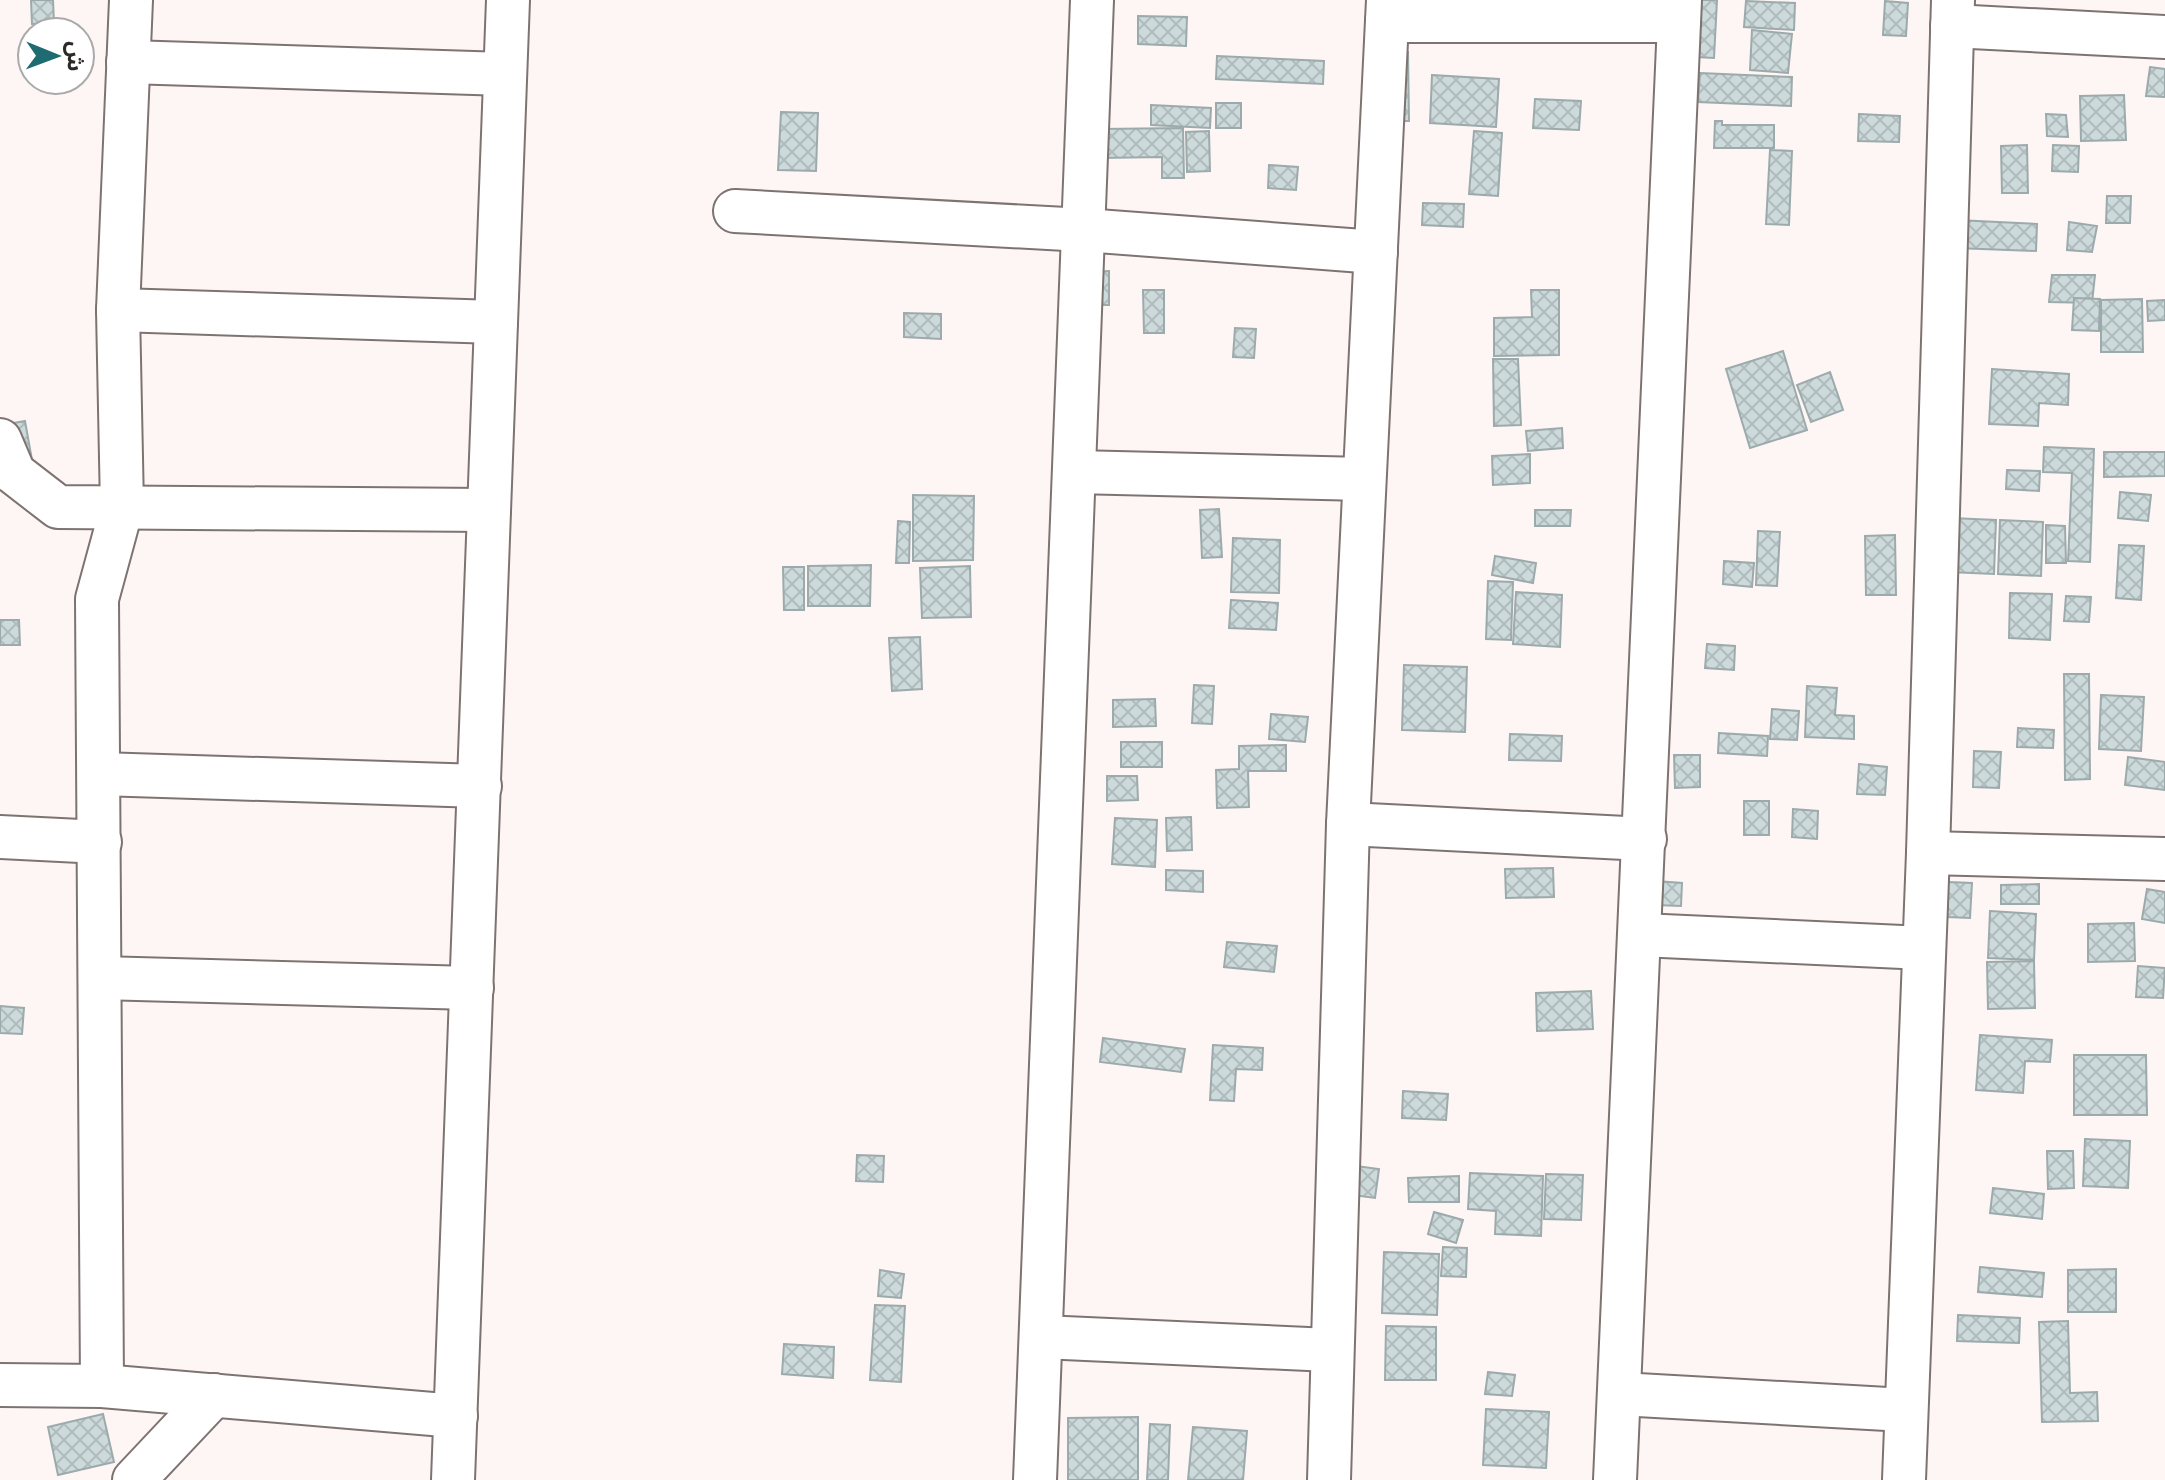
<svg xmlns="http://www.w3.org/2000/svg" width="2165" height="1480" font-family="'Crimson Pro','Noto Sans Arabic',serif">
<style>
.building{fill:url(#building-cross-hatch);stroke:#9daaab;stroke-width:2}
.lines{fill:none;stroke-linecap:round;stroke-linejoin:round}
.minor-casing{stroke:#7e7371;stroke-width:46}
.minor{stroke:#fff;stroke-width:42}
</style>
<defs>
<pattern id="building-cross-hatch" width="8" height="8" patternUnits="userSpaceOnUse" patternTransform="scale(2)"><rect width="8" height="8" fill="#ccdadb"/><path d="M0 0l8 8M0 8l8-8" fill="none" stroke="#b0bbbc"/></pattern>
</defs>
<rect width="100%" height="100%" fill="#fef6f5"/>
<!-- building -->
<g class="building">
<polygon points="31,0 53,0 54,23 32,24"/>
<polygon points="1679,0 1717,0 1714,58 1676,56"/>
<polygon points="1746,1 1795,3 1794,30 1744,27"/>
<polygon points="1885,1 1908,3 1906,36 1883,35"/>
<polygon points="1138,16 1187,17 1186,46 1138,44"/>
<polygon points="1752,30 1792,34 1788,73 1750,70"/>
<polygon points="1387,52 1408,52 1409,121 1387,121"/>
<polygon points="1217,56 1324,61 1323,84 1216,79"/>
<polygon points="2150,67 2165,69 2165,97 2146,96"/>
<polygon points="1700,73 1792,77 1791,106 1698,102"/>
<polygon points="1432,75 1499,79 1496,127 1430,123"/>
<polygon points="2124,95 2126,140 2081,141 2080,96"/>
<polygon points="1535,99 1581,101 1579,130 1533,128"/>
<rect x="1216" y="103" width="25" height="25"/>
<polygon points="1151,105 1211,108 1210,128 1151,125"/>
<polygon points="781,112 818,113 816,171 778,170"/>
<polygon points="1859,114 1900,116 1899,142 1858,141"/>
<polygon points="2046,114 2066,115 2068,137 2047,136"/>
<polygon points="1715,121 1722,121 1722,125 1774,125 1774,148 1714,148"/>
<polygon points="1183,128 1184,178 1162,178 1162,157 1101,158 1101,129"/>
<polygon points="1209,131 1210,171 1187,172 1186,132"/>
<polygon points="1474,131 1502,133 1498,196 1469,194"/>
<polygon points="2027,145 2028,193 2002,193 2001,146"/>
<polygon points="2053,145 2079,146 2078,172 2052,171"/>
<polygon points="1770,150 1792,151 1789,225 1766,224"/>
<polygon points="1269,165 1298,167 1296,190 1268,188"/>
<polygon points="2107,196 2131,196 2130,223 2106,223"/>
<polygon points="1423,203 1464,204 1463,227 1422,225"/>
<polygon points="1957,220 2037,224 2036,251 1956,248"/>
<polygon points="2069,222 2097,226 2092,252 2067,250"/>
<polygon points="1109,271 1109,305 1088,305 1087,272"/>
<polygon points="2052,275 2095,275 2092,303 2049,302"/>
<polygon points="1143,290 1164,290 1164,333 1144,333"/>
<polygon points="1531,290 1559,290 1559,355 1494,356 1494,318 1532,317"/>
<polygon points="2074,298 2100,299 2099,331 2072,330"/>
<polygon points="2142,299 2143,352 2101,352 2101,300"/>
<polygon points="2165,300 2165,320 2148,321 2147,301"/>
<polygon points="904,313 941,314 941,339 904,337"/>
<polygon points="1235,328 1256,329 1254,358 1233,357"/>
<polygon points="1783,351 1807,430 1750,448 1726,369"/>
<polygon points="1493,359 1518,359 1521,425 1494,426"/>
<polygon points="1992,369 2069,374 2068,405 2039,403 2038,426 1989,424"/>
<polygon points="1830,372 1843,410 1811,422 1797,385"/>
<polygon points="25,421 32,460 16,463 8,424"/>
<polygon points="1562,428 1563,448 1528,451 1526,431"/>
<polygon points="2044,447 2094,449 2090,562 2068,561 2072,473 2043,472"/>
<polygon points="2104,452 2165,452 2165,476 2104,477"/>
<polygon points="1530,454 1530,483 1493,485 1492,456"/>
<polygon points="2007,470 2040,471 2039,491 2006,489"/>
<polygon points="2120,492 2151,495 2148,521 2118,518"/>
<polygon points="913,495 974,496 973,560 913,561"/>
<polygon points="1219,509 1222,557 1202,558 1200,510"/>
<polygon points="1535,510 1571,510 1570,526 1535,526"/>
<polygon points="1951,518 1996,520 1994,574 1949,572"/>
<polygon points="2000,520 2043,522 2041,576 1998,574"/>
<polygon points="898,521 910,522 909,563 896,563"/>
<polygon points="2046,525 2065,526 2066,563 2046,563"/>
<polygon points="1758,531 1780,532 1777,586 1756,585"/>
<polygon points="1895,535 1896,595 1866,595 1865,536"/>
<polygon points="1233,538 1280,540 1279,593 1231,592"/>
<polygon points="2119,545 2144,546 2141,600 2116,598"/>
<polygon points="1495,556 1536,563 1533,583 1492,575"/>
<polygon points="1724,561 1754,563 1752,587 1723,584"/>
<polygon points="871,565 870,606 808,606 808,566"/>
<polygon points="970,566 971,617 922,618 920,568"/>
<polygon points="783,567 804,567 804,610 784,610"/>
<polygon points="1488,581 1513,582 1511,640 1486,639"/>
<polygon points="1516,592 1562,595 1560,647 1513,644"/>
<polygon points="2010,593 2052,594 2050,640 2009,638"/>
<polygon points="2066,596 2091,597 2089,622 2064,621"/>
<polygon points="1231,600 1278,603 1276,630 1229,628"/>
<polygon points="0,620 19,620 20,645 0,645"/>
<polygon points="920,637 922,689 892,691 889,638"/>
<polygon points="1707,644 1735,646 1734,670 1705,668"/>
<polygon points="1404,665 1467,667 1465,732 1402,730"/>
<polygon points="2064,674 2089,674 2090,779 2065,780"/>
<polygon points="1194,685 1214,686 1212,724 1192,723"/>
<polygon points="1807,686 1837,688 1835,715 1854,716 1854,739 1805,737"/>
<polygon points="2101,695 2144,697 2141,751 2099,749"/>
<polygon points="1155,699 1156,726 1113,727 1113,700"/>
<polygon points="1772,709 1799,711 1797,740 1770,739"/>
<polygon points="1271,714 1308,717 1305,742 1269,739"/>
<polygon points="2018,728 2054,730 2053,748 2017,747"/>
<polygon points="1719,733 1768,736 1767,756 1718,753"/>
<polygon points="1510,734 1562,736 1561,761 1509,760"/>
<rect x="1121" y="742" width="41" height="25"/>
<polygon points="1286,745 1286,771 1248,771 1249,807 1217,808 1216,770 1239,769 1239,746"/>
<polygon points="1974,751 2001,752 1999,788 1973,787"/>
<polygon points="1674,755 1700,755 1700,787 1675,788"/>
<polygon points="2128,757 2165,762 2165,790 2125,785"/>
<polygon points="1859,764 1887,767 1885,795 1857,794"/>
<polygon points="1107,776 1137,776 1138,800 1107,801"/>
<rect x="1744" y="801" width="25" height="34"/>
<polygon points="1793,809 1818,811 1817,839 1792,837"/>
<polygon points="1191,817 1192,850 1167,851 1166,818"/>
<polygon points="1115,818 1157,820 1155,867 1112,864"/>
<polygon points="1553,868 1554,897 1506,898 1505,869"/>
<polygon points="1166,870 1203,871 1203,892 1166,890"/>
<polygon points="1656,881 1682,883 1681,906 1655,905"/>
<polygon points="1948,882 1972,883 1970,918 1947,917"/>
<polygon points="2039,884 2039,904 2001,904 2001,885"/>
<polygon points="2147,889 2165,892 2165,923 2142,919"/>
<polygon points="1990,911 2036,914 2034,960 1988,958"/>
<polygon points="2134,923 2135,961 2088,962 2088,924"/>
<polygon points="1227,942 1277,946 1274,972 1224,967"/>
<polygon points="2034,961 2035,1008 1988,1009 1987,962"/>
<polygon points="2138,966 2165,968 2163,998 2136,997"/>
<polygon points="1591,991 1593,1029 1537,1031 1536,993"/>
<polygon points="0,1006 24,1008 22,1034 0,1033"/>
<polygon points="1980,1035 2052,1040 2050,1062 2025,1061 2023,1093 1976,1090"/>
<polygon points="1103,1038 1185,1049 1181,1072 1100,1062"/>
<polygon points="1213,1045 1263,1048 1262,1070 1236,1069 1234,1101 1210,1100"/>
<polygon points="2074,1055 2146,1055 2147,1115 2074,1115"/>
<polygon points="1403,1091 1448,1094 1446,1120 1402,1118"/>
<polygon points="2085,1139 2130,1141 2128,1188 2083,1186"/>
<polygon points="2047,1151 2073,1151 2074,1188 2048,1189"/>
<polygon points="857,1155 884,1156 883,1182 856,1181"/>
<polygon points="1356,1166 1379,1169 1375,1198 1352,1195"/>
<polygon points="1470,1173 1543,1176 1541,1236 1495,1234 1496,1211 1468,1209"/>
<polygon points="1546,1174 1583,1175 1581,1220 1544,1219"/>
<polygon points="1459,1176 1459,1202 1409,1202 1408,1178"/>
<polygon points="1993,1188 2044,1194 2042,1219 1990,1213"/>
<polygon points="1434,1212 1463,1220 1456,1243 1428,1234"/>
<polygon points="1443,1247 1467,1248 1466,1277 1441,1276"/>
<polygon points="1384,1252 1439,1254 1437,1315 1382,1313"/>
<polygon points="1980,1267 2044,1273 2042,1297 1978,1292"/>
<polygon points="2116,1269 2116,1312 2068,1312 2068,1270"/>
<polygon points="880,1270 904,1274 901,1298 878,1296"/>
<polygon points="875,1305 905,1306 901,1382 870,1380"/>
<polygon points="1958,1315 2020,1318 2019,1343 1957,1341"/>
<polygon points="2068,1321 2070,1393 2097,1392 2098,1421 2042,1422 2039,1322"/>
<polygon points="1386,1326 1436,1327 1436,1380 1385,1380"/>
<polygon points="784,1344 834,1347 833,1378 782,1374"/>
<polygon points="1488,1372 1515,1375 1512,1396 1485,1394"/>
<polygon points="1486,1409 1549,1412 1546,1468 1483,1465"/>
<polygon points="103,1414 114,1462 58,1475 48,1427"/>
<polygon points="1138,1417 1138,1480 1068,1480 1068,1418"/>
<polygon points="1150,1424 1170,1425 1168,1480 1147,1480"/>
<polygon points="1193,1427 1247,1431 1243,1480 1188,1480"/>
</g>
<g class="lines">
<defs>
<g id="minor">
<polyline points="1387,21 1679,21"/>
<polyline points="1952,26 2165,37"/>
<polyline points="128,62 505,74"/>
<polyline points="735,211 1084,230 1376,252"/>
<polyline points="118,310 496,322"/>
<polyline points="0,440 14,473 58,507 489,510"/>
<polyline points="1075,472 1364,479"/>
<polyline points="100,774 480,786"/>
<polyline points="1348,824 1645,839"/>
<polyline points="0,837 100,842"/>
<polyline points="1928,853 2165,859"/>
<polyline points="1641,935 1924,948"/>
<polyline points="100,978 472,988"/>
<polyline points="1042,1337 1330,1350"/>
<polyline points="0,1385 102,1386 456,1416"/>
<polyline points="102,1386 97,599 122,507 118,310 131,0"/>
<polyline points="1620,1394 1905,1410"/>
<polyline points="134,1480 214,1395"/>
<polyline points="453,1480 508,0"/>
<polyline points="1035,1480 1092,0"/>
<polyline points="1329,1480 1348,824 1388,0"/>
<polyline points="1615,1480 1680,0"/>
<polyline points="1904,1480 1928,853 1953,0"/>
</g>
</defs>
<!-- minor casing -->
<use href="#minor" class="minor-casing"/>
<!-- minor -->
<use href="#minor" class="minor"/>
</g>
<!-- north arrow -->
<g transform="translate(56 56) rotate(91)"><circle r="38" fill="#ffffff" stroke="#aba9a9" stroke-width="2"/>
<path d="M0-6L14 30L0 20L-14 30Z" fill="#1f6b72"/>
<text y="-12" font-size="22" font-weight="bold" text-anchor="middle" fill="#2e2929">ش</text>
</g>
</svg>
